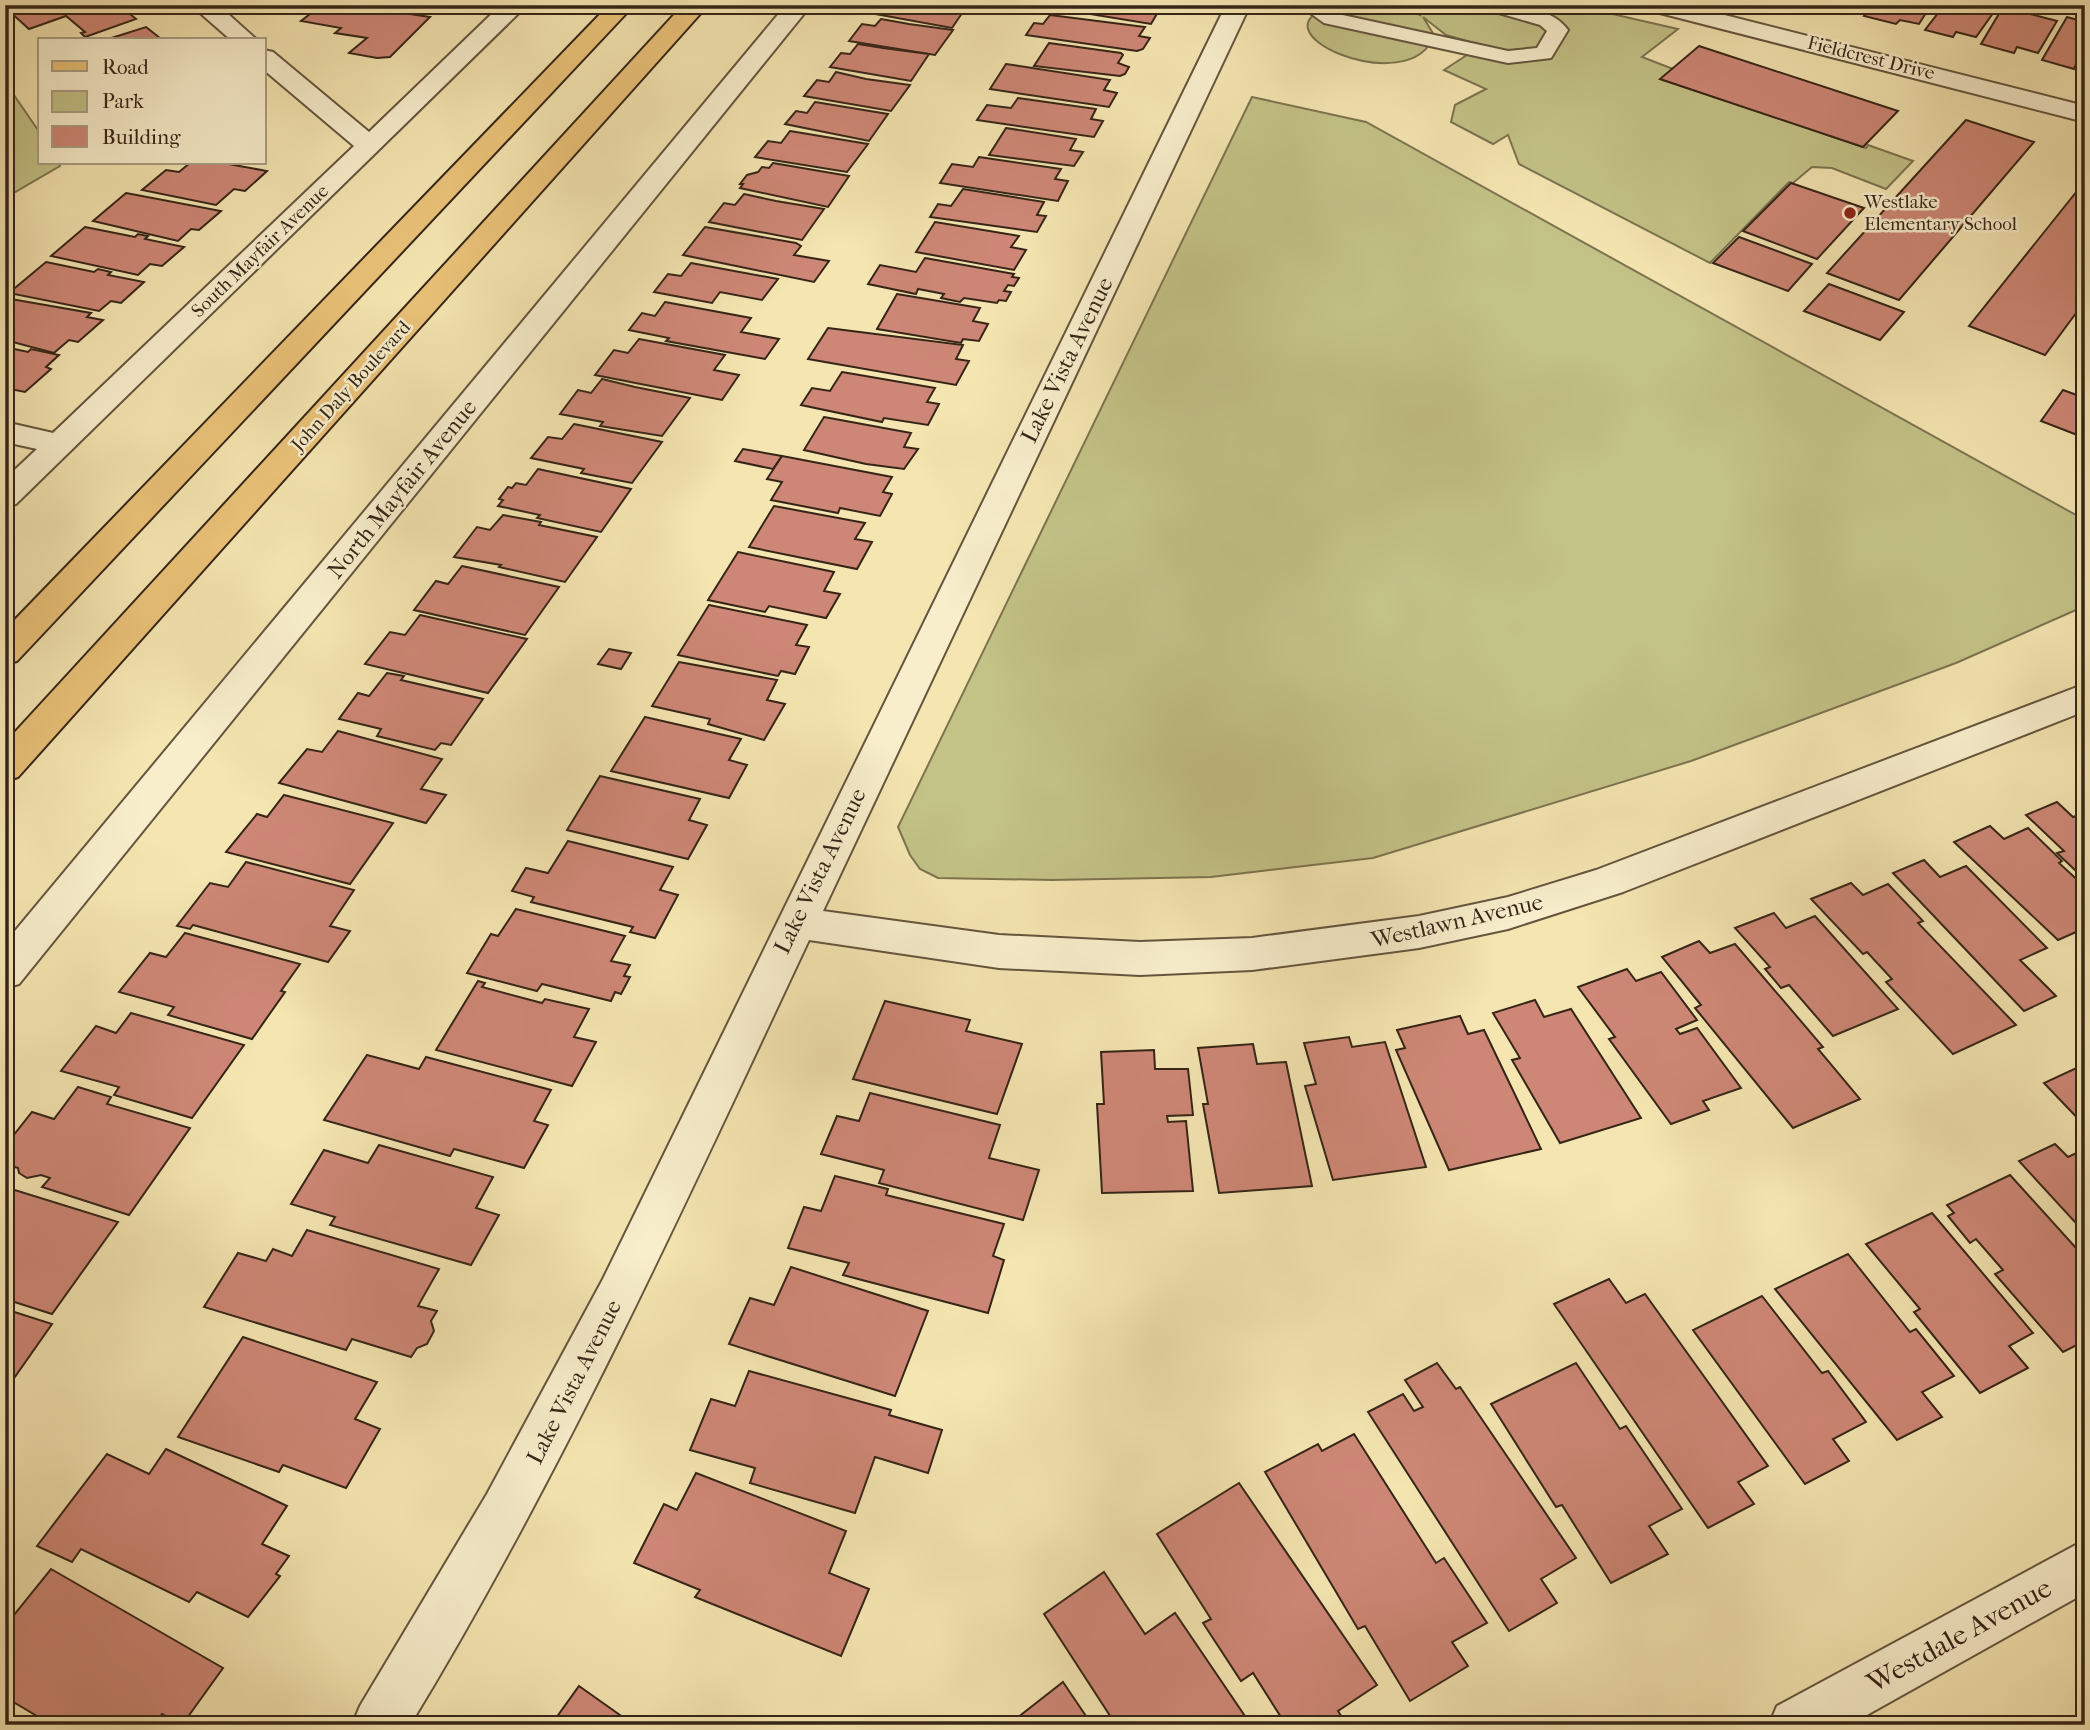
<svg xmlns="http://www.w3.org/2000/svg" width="2090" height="1730" font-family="'IM FELL French Canon',serif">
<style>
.green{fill:#c3c287;stroke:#7c744f;stroke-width:2}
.building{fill:#ce8776;stroke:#352517;stroke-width:2}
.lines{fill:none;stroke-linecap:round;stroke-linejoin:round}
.service-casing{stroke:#65553e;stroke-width:4}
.minor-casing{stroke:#65553e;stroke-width:4}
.primary-casing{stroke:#352517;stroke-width:4}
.service{fill:#f8eecc;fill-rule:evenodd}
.minor{fill:#f8eecc;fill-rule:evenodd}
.primary{fill:#eac278;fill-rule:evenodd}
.poi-dot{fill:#8f2418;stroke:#f8eecc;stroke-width:2.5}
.labels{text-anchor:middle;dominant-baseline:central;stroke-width:5;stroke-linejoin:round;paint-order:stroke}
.far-street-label{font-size:19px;fill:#352517;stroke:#f8eecc}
.far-poi-label{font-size:19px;fill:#352517;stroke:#f8eecc;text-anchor:start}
.street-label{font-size:23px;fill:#352517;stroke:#f8eecc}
.near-street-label{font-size:28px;fill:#352517;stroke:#f8eecc}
</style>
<rect width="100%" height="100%" fill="#f4e5b1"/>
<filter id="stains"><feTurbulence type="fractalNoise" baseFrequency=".00286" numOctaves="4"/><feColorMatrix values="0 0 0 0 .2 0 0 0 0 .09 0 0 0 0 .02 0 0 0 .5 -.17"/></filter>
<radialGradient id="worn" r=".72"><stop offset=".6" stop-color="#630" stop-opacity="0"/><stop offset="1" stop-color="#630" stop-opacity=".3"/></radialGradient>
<!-- green -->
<g class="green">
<path d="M 1337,5 L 1393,5 L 1420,15 L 1416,5 L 1573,5 L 1678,29 L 1642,57 L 1673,69 L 1663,80 L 1866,148 L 1868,145 L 1913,161 L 1886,189 L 1832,168 L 1812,167 L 1793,183 L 1789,182 L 1710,263 L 1519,164 L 1508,135 L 1493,144 L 1451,122 L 1455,105 L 1486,89 L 1444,70 L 1482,45 L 1446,35 L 1423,17 L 1434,35 C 1412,103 1240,29 1337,5 Z"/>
<polygon points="5,82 40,133 40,163 58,163 60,166 5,198"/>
<polygon points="1252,97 1366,122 2085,520 2085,579 2077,586 2085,590 2085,606 1956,663 1691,761 1373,858 1211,877 1052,880 938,878 920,869 910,855 898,827"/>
</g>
<!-- building -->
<g class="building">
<polygon points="27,5 119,5 136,19 85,37 81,33 85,32 66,16 29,29 9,11"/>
<polygon points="309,5 350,5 430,17 390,57 377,58 349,53 367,38 335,33 341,28 301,21 314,11 304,9"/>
<polygon points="876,5 965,5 967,6 952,28 870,13"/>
<polygon points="1035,5 1148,5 1145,10 1158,12 1151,24"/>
<polygon points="1874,5 1931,5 1919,24 1900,20 1896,24 1864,16"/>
<polygon points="1936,5 1983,5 1996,9 1976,37 1956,32 1953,37 1925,30 1938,13 1932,11"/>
<polygon points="2003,7 2057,21 2038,53 2017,47 2014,53 1981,44"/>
<polygon points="1050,15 1145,27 1139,36 1150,38 1143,49 1137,51 1026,35 1034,23 1043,24"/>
<polygon points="2067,17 2085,22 2085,67 2076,64 2074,69 2042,60"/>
<polygon points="881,19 909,24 953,30 935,55 849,41 862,24 875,26"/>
<polygon points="146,27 160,38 105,40"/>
<polygon points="1049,43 1121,53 1123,55 1118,63 1129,67 1125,74 1120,76 1034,66"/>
<polygon points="858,44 883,48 929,54 911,81 830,67 841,53 850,54"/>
<polygon points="1699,46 1898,111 1863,147 1660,79"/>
<polygon points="1006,64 1110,80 1104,90 1117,93 1109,107 990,89"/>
<polygon points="836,72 866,79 910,85 891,111 804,96 817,80 829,82"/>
<polygon points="1018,98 1096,109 1091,119 1103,121 1094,137 977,120 987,105 1011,108"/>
<polygon points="815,102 888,114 869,141 785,124 796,111 807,113"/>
<polygon points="1966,120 2034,142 1899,300 1827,273"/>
<polygon points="1006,128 1076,139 1070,150 1083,152 1074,166 989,155"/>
<polygon points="790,131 868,144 847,172 755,157 768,141 781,143"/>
<polygon points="979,157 1061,169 1055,179 1068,181 1058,201 940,183 952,164 973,167"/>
<polygon points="190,163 223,163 267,171 245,191 234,189 216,205 142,190 166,170 179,172"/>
<polygon points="773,163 849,176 828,207 740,188 743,184 740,184 747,175 758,172 762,167 769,168"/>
<polygon points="2085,181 2085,301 2045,355 1969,326"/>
<polygon points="1791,183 1864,208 1817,259 1743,231"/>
<polygon points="963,189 1044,202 1037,215 1046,216 1037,232 930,217 938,204 951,206"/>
<polygon points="126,193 221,211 199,230 191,229 178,241 93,221"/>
<polygon points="744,194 776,201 824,209 802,240 709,222 724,203 735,205"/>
<polygon points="935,222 1019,236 1011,247 1026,250 1014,270 916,252"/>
<polygon points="85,227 135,237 138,234 148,236 145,239 184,247 162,266 150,264 138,275 51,256"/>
<polygon points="705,227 796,243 801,246 794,255 829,261 814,282 683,255"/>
<polygon points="1739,237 1812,264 1788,291 1713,263"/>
<polygon points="925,258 1014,274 1012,277 1019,278 1014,286 1008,285 1004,291 1011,292 1006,301 999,300 997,303 964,298 960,302 941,298 944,294 918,289 916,294 868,284 880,265 916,272"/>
<polygon points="46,262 94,272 98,269 111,272 108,275 144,282 121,303 111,301 99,311 9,293"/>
<polygon points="691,263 778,279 762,300 720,292 712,303 654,292 668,274 681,276"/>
<polygon points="1829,284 1904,312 1880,340 1804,311"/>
<polygon points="897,294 980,308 973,321 988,324 979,341 963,339 961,343 877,329"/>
<polygon points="5,298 91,313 87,317 103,320 78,342 69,340 54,353 5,340"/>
<polygon points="665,302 751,318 741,332 779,339 765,359 666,341 669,338 629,330 642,313 655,316"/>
<polygon points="828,328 963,345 956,359 969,361 956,385 808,359"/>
<polygon points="639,339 725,355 714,370 739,375 722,400 595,375 614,350 628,353"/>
<polygon points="5,347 28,352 31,349 59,355 46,367 51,369 25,392 5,388"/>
<polygon points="842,372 935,388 927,402 939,404 928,425 884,418 882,422 801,405 812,388 830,391"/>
<polygon points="602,379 635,387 690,398 662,436 600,426 603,422 560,414 578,390 591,393"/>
<polygon points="2063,390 2085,398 2085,438 2041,421"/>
<polygon points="824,417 911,433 904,447 918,449 904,469 866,464 804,450"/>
<polygon points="574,424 662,442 632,483 581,473 584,469 531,458 548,437 562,439"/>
<polygon points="743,449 782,456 773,469 735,461"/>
<polygon points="782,456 892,477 883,492 892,494 880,516 840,508 838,513 771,500 782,482 767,479"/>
<polygon points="538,469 631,489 601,532 537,518 540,515 498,506 503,500 499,499 508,487 512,488 516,483 526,485"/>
<polygon points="774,506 865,523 855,539 872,542 857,569 749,547"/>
<polygon points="503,515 541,522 539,525 597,537 565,582 499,567 501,565 454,557 477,527 490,530"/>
<polygon points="738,552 834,572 824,591 840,594 826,618 769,606 765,612 708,600"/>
<polygon points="462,566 559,587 525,635 414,610 436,581 448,584"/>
<polygon points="709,605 807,625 796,645 809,647 795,674 781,671 778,676 678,655"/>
<polygon points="420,615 527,639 488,693 365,664 390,632 405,635"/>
<polygon points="609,649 631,653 621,669 598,664"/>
<polygon points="679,662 777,680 767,700 785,704 764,740 708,724 710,719 652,706"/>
<polygon points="387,673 404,676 401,680 483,699 451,745 441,743 435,750 377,736 381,729 339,719 358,693 369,696"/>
<polygon points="645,717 741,739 729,760 747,765 729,798 611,771"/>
<polygon points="338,731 442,759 421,789 446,795 426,823 279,783 307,749 322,752"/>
<polygon points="600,776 700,799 689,820 707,825 688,859 567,830"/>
<polygon points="284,795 393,823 350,884 226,852 257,814 267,817"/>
<polygon points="2057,802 2073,817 2085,813 2085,871 2081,867 2075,870 2057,853 2064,851 2026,815"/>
<polygon points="1990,826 2004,839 2028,828 2062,861 2059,863 2085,887 2085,928 2058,940 1954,842"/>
<polygon points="568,841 673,867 660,890 678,895 655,938 630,932 633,927 531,902 534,897 512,891 526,868 548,873"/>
<polygon points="1924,860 1940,877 1966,866 2047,948 2020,960 2056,996 2024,1011 1893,873"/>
<polygon points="246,862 354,890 330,926 350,931 328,962 193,925 190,929 177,926 210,883 228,887"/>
<polygon points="1851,883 1863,895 1888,884 1923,921 1918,923 2016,1025 1953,1054 1886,982 1892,979 1867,952 1863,954 1811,899"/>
<polygon points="516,909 625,936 611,961 630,965 624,976 630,977 621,994 615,992 611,1001 542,984 537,991 467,973 491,934 498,936"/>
<polygon points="1774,913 1786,928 1815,916 1898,1009 1833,1036 1789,985 1781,988 1765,969 1770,967 1735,928"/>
<polygon points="185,933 300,964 281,991 285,992 252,1039 168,1015 174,1007 119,992 150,953 166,957"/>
<polygon points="1699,941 1710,953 1735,944 1823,1047 1818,1049 1860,1099 1793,1128 1695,1008 1701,1005 1662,957"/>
<polygon points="1627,969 1636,981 1661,972 1697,1020 1676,1029 1680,1034 1697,1028 1741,1088 1703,1101 1709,1110 1671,1124 1609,1039 1615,1037 1578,987"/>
<polygon points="478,981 485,983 482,987 542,1003 545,999 589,1009 574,1037 596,1042 572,1086 436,1050"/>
<polygon points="1535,1000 1544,1017 1571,1009 1641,1118 1560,1143 1512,1060 1520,1058 1493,1013"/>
<polygon points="885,1001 970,1020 966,1031 1022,1044 997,1114 853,1079"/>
<polygon points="131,1013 244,1045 192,1118 114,1095 119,1087 61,1071 96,1026 116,1033"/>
<polygon points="1460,1016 1468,1034 1484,1030 1541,1149 1449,1170 1396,1050 1405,1048 1397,1030"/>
<polygon points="1349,1037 1352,1047 1385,1042 1426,1167 1333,1180 1305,1086 1316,1084 1304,1043"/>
<polygon points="1253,1044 1257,1064 1286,1062 1312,1186 1219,1193 1203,1104 1208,1104 1198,1048"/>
<polygon points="1154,1050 1155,1069 1188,1069 1193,1115 1167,1116 1168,1122 1186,1121 1193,1191 1102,1193 1097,1104 1104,1104 1101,1052"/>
<polygon points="367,1055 419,1069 426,1057 551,1090 534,1121 548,1125 524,1168 454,1149 450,1156 324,1120"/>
<polygon points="2085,1064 2085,1126 2044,1083"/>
<polygon points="78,1087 111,1097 107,1104 190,1128 129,1215 42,1187 50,1178 41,1175 27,1178 19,1173 18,1168 5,1164 5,1146 32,1112 54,1119"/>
<polygon points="870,1093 1000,1125 989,1158 1039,1170 1023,1220 879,1183 884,1170 821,1154 837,1116 859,1121"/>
<polygon points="2055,1144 2068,1157 2085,1149 2085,1233 2019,1161"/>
<polygon points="379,1145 493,1177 476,1208 499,1215 471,1265 330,1225 335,1217 291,1204 324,1150 368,1163"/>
<polygon points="2010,1175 2085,1258 2085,1341 2063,1352 1995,1274 2003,1270 1976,1239 1970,1243 1948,1216 1954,1213 1947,1205"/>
<polygon points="835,1176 888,1189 886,1195 1004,1224 993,1256 1004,1260 988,1313 843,1275 849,1263 788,1248 804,1207 821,1211"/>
<polygon points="5,1187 118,1222 52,1314 5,1299"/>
<polygon points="1932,1213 2033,1333 2009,1346 2028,1368 1980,1393 1914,1312 1920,1309 1866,1244"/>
<polygon points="307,1230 439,1269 418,1306 437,1311 431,1321 434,1331 427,1344 417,1348 411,1357 352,1339 346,1350 204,1307 238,1253 266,1261 273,1249 292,1256"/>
<polygon points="1848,1254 1910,1332 1916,1329 1954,1376 1922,1392 1942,1417 1897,1440 1775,1289"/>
<polygon points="791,1267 928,1311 895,1396 729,1344 750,1298 774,1305"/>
<polygon points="1609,1279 1626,1303 1645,1294 1768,1466 1738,1482 1754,1504 1708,1528 1554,1304"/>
<polygon points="1762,1296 1822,1373 1828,1371 1866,1422 1833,1439 1849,1461 1805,1484 1693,1330"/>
<polygon points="5,1309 52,1324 5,1391"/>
<polygon points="243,1337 377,1382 355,1419 380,1429 346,1488 283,1465 279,1472 178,1437"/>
<polygon points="1437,1363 1456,1389 1460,1387 1576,1558 1541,1579 1557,1603 1509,1631 1368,1412 1403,1394 1414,1411 1423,1407 1405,1380"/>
<polygon points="1576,1363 1620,1429 1626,1426 1682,1509 1649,1526 1668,1554 1611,1583 1562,1505 1556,1507 1491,1404"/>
<polygon points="749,1371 891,1410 889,1415 942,1430 928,1473 875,1457 855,1513 750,1483 755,1468 690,1450 711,1399 735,1406"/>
<polygon points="1354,1434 1436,1563 1444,1558 1487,1623 1452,1642 1468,1666 1410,1701 1365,1626 1358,1629 1265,1472 1318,1444 1322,1451"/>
<polygon points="166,1449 287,1506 262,1544 289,1556 276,1574 280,1576 248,1617 197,1592 189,1602 81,1549 72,1562 37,1546 107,1454 149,1474"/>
<polygon points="696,1473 846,1531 829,1573 869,1589 841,1656 695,1597 700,1590 634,1563 664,1504 677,1510"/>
<polygon points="1239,1483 1377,1685 1338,1711 1347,1725 1286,1725 1253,1673 1241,1681 1203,1623 1211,1619 1157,1534"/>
<polygon points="51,1569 223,1668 182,1725 162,1714 154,1725 52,1725 5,1697 5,1626"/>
<polygon points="1104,1572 1145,1634 1175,1613 1251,1725 1116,1725 1044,1614"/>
<polygon points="1063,1682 1092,1725 1008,1725"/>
<polygon points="579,1686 634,1725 551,1725"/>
</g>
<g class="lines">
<defs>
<path id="service" d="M 1299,5 L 1323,5 L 1338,14 L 1508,51 L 1537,48 L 1547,31 L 1540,25 L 1485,9 L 1482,5 C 1510,5 1550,5 1568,30 L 1551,58 L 1508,63 L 1324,23 Z"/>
<g id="minor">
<polygon points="191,5 218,5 257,40 231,40"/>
<polygon points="501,5 527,5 16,504 5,507 5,479 37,449 5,442 5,422 53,433 354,146 264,70 264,50 273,52 369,132"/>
<polygon points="786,5 811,5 19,984 5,988 5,943"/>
<path d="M 1226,5 L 1250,5 L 823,911 L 999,935 L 1140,942 L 1252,938 L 1419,916 L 1508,897 L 1596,870 L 2085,684 L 2085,711 L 1623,892 L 1508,929 L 1419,948 L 1252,970 L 1140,975 L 999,968 L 809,940 C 684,1206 563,1473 410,1725 L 352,1725 L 360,1706 L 487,1494 L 603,1279 Z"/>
<polygon points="1644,5 1685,5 2085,106 2085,122 1648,10"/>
<polygon points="2085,1540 2085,1593 1849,1725 1769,1725 1777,1706"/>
</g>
<g id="primary">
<polygon points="609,5 634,5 17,661 5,664 5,630"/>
<polygon points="683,5 708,5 18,777 5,781 5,743"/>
</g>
</defs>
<!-- service casing -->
<use href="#service" class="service-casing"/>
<!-- minor casing -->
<use href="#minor" class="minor-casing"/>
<!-- primary casing -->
<use href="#primary" class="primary-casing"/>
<!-- service -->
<use href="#service" class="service"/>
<!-- minor -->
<use href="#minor" class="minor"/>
<!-- primary -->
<use href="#primary" class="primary"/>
</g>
<!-- markers -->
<circle class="poi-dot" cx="1850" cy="213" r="7"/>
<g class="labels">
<!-- far-street labels -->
<g class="far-street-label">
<text transform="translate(1871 58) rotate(14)">Fieldcrest Drive</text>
<text transform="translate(260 251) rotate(-44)">South Mayfair Avenue</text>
<text transform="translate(351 386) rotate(-48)">John Daly Boulevard</text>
</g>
<!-- far-poi labels -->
<g class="far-poi-label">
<text x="1864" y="202">Westlake<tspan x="1864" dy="22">Elementary School</tspan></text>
</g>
<!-- street labels -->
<g class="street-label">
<text transform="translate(1067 360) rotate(-64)">Lake Vista Avenue</text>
<text transform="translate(402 489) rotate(-51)">North Mayfair Avenue</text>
<text transform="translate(820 871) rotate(-64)">Lake Vista Avenue</text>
<text transform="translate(1457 921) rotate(-13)">Westlawn Avenue</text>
<text transform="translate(574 1382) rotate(-63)">Lake Vista Avenue</text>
</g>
<!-- near-street labels -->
<g class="near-street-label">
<text transform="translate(1959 1635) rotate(-29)">Westdale Avenue</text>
</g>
</g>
<!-- margin -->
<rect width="2090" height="1730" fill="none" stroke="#f4e5b1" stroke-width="28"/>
<rect x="7" y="7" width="2076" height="1716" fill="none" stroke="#352517" stroke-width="3.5"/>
<rect x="14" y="14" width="2062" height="1702" fill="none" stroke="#352517" stroke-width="2"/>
<!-- legend -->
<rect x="38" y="38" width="228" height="126" fill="#f8eecc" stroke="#aa9e84" stroke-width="2"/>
<rect x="52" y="61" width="35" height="10" fill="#eac278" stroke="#aa9e84" stroke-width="2"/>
<text x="102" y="74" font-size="21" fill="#352517">Road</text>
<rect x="52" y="91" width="35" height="21" fill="#c3c287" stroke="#aa9e84" stroke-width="2"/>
<text x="102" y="108" font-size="21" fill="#352517">Park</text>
<rect x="52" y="126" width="35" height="21" fill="#ce8776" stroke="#aa9e84" stroke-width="2"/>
<text x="102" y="144" font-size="21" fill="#352517">Building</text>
<rect width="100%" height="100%" filter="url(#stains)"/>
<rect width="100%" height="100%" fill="url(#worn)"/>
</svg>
